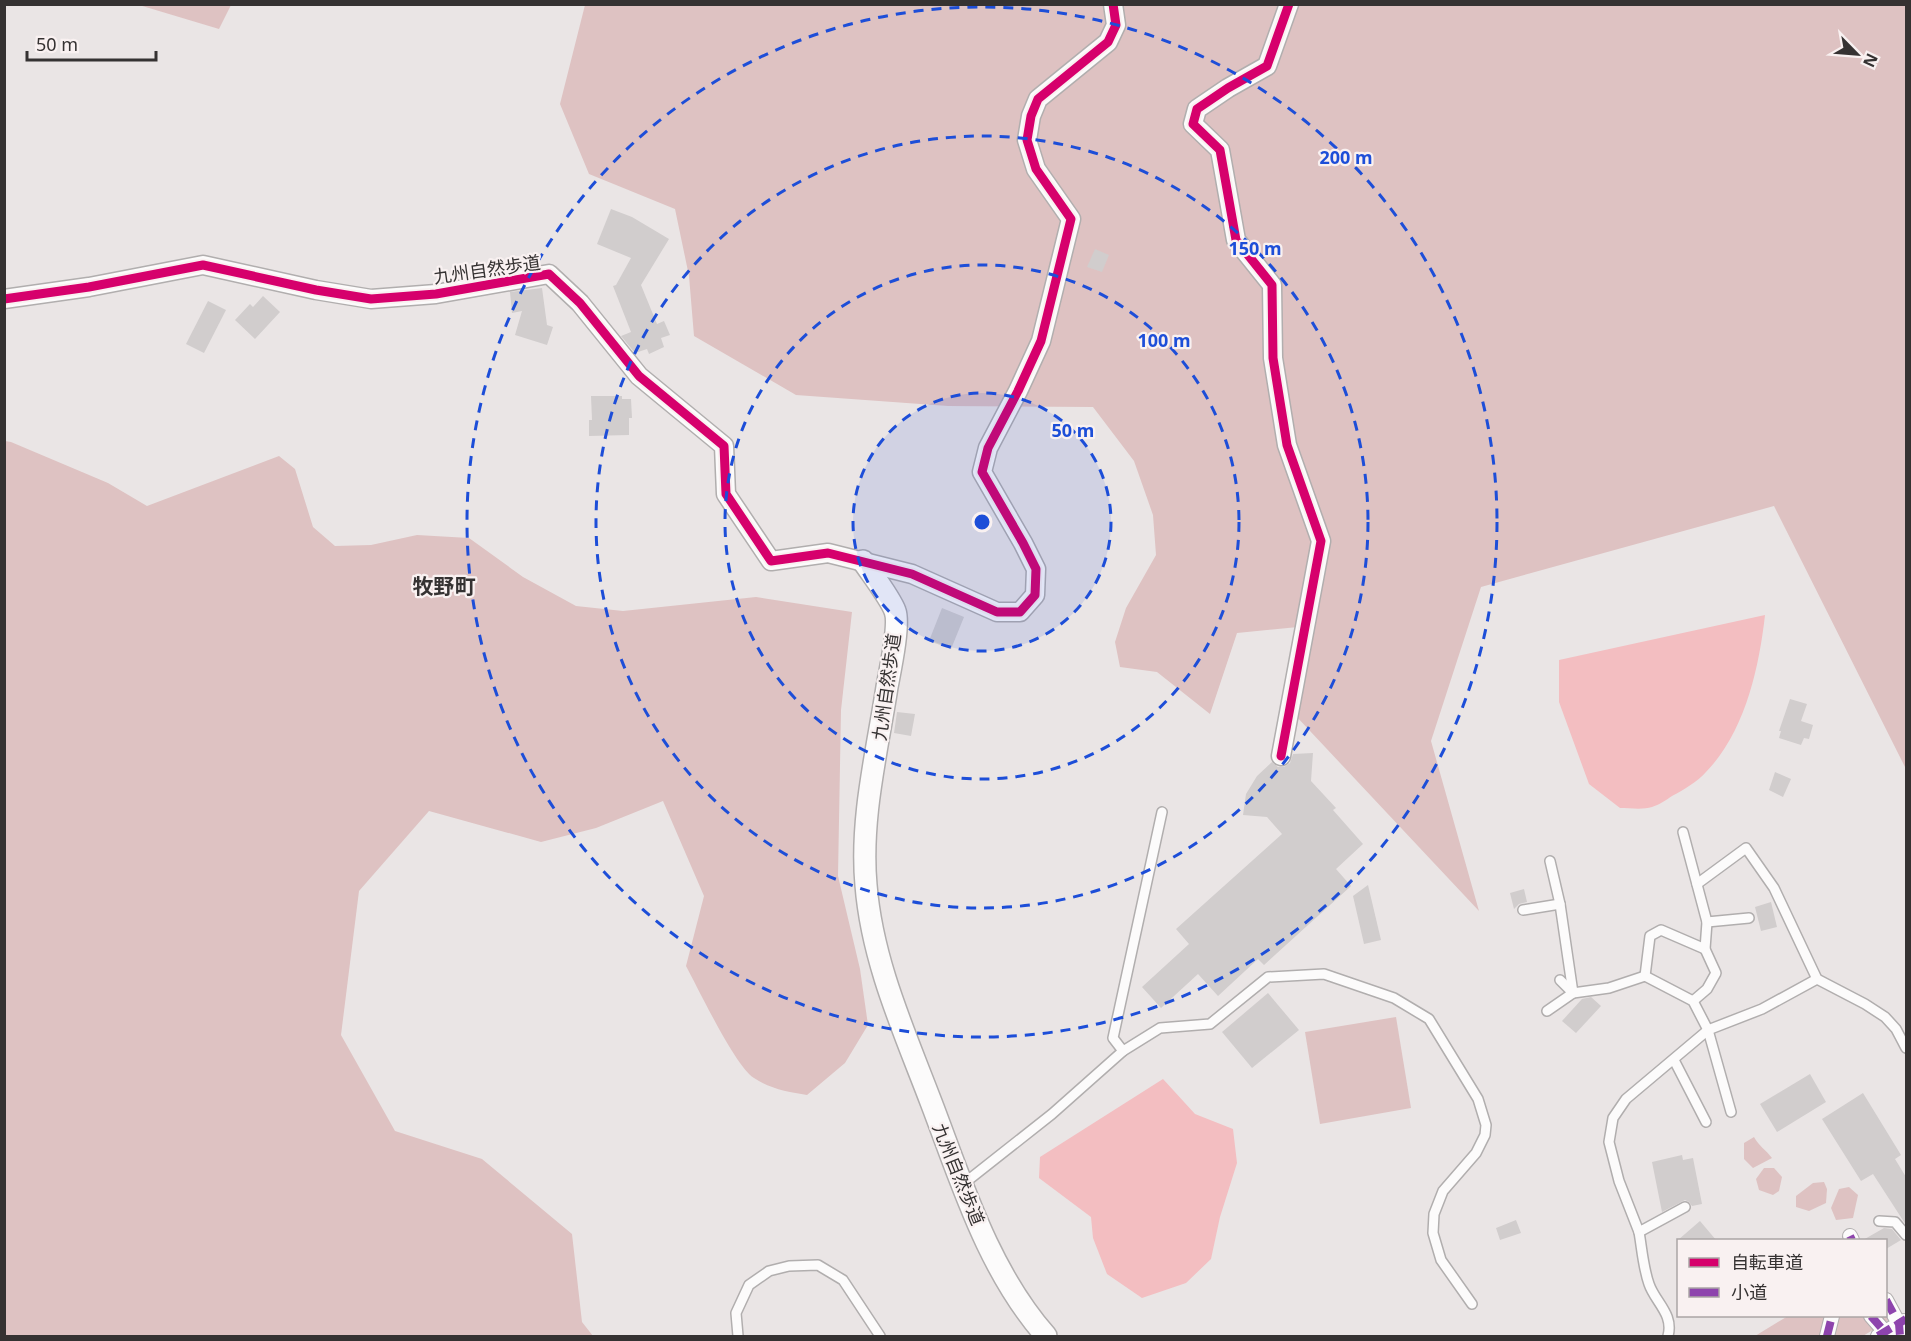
<svg xmlns="http://www.w3.org/2000/svg" width="1911" height="1341" font-family="'Noto Sans','Noto Sans JP',sans-serif">
<style>
.green{fill:#dec2c2}
.water{fill:#f3bec1}
.building{fill:#d1cdcd}
.lines{fill:none;stroke-linecap:round;stroke-linejoin:round}
.service-casing{stroke:#b1aeae;stroke-width:12}
.pedestrian-casing{stroke:#b1aeae;stroke-width:16}
.minor-casing{stroke:#b1aeae;stroke-width:21}
.tertiary-casing{stroke:#b1aeae;stroke-width:24}
.service{stroke:#fcfbfb;stroke-width:9}
.pedestrian{stroke:#fcfbfb;stroke-width:14}
.minor{stroke:#fcfbfb;stroke-width:18}
.tertiary{stroke:#fcfbfb;stroke-width:21}
.quiet{stroke:#8e44ad;stroke-width:8;stroke-dasharray:15 8;stroke-linecap:butt}
.cycleway-casing{stroke:#f9f1f1;stroke-width:13}
.cycleway{stroke:#d6006c;stroke-width:9}
.ring{fill:none;stroke:#1d4ed8;stroke-width:3;stroke-dasharray:10 8}
.labels{text-anchor:middle;dominant-baseline:central;stroke-width:4.5;stroke-linejoin:round;paint-order:stroke}
.street-label{font-size:18px;fill:#353232;stroke:#f9f1f1}
.quarter-label{font-size:21px;font-weight:bold;fill:#353232;stroke:#f9f1f1}
.centre{fill:#1d4ed8;stroke:#f9f1f1;stroke-width:3}
.ring-label{font-size:18px;text-anchor:middle;font-weight:bold;fill:#1d4ed8;stroke:#f9f1f1;stroke-width:4.5;stroke-linejoin:round;paint-order:stroke}
</style>
<rect width="100%" height="100%" fill="#eae5e5"/>
<!-- green -->
<g class="green">
<polygon points="139,5 231,5 219,29"/>
<polygon points="585,5 1906,5 1906,769 1774,506 1481,587 1431,741 1479,911 1295,715 1298,627 1237,633 1210,714 1157,672 1120,667 1115,642 1126,608 1156,555 1153,515 1134,461 1093,407 948,406 796,395 694,336 689,276 675,209 589,174 560,104"/>
<path d="M 5,441 L 11,442 L 108,483 L 147,506 L 279,456 L 295,469 L 313,527 L 335,546 L 371,545 L 417,535 L 469,538 L 523,577 L 576,606 L 623,611 L 756,597 L 852,612 L 841,710 L 838,876 L 860,969 L 868,1025 L 845,1063 L 807,1095 C 789,1092 770,1089 754,1078 C 735,1066 699,990 686,966 L 704,896 L 663,801 L 596,828 L 541,842 L 429,811 L 359,891 L 341,1035 L 395,1131 L 482,1159 L 572,1234 L 582,1322 L 593,1336 L 5,1336 Z"/>
<polygon points="1396,1017 1411,1108 1320,1124 1305,1032"/>
<path d="M 1754,1137 C 1759,1146 1766,1150 1772,1158 L 1753,1168 L 1744,1159 L 1744,1143 Z"/>
<polygon points="1764,1168 1774,1168 1782,1177 1779,1191 1773,1195 1759,1190 1756,1179"/>
<polygon points="1824,1182 1827,1189 1826,1203 1809,1211 1796,1207 1796,1196 1813,1183"/>
<polygon points="1849,1187 1858,1195 1853,1218 1836,1220 1831,1208 1839,1189"/>
<polygon points="1886,1313 1889,1320 1863,1336 1755,1336 1788,1316 1886,1316"/>
</g>
<!-- water -->
<g class="water">
<path d="M 1765,615 C 1759,668 1745,732 1706,772 C 1697,782 1683,790 1672,796 C 1666,800 1659,805 1652,807 C 1643,810 1629,808 1620,808 L 1589,784 L 1559,702 L 1559,660 Z"/>
<polygon points="1163,1079 1195,1114 1233,1129 1237,1163 1220,1217 1211,1259 1186,1283 1142,1298 1107,1274 1093,1238 1091,1217 1039,1178 1040,1157"/>
</g>
<!-- building -->
<g class="building">
<polygon points="611,209 632,217 669,239 641,285 657,324 664,321 670,335 661,338 664,347 649,354 647,349 635,353 621,336 631,332 613,286 616,285 631,258 597,244"/>
<polygon points="1095,249 1109,255 1102,272 1087,267"/>
<polygon points="542,288 547,325 553,327 547,345 515,335 522,311 512,313 510,292"/>
<polygon points="263,296 280,312 255,339 235,320 250,304 253,307"/>
<polygon points="208,301 226,310 204,353 186,344"/>
<polygon points="591,396 622,396 622,399 631,399 632,418 629,418 629,435 589,436 589,420 592,420"/>
<polygon points="942,608 964,617 951,649 929,641"/>
<polygon points="1790,699 1807,704 1801,721 1813,725 1809,739 1804,738 1801,745 1779,738 1781,731 1779,731"/>
<polygon points="897,712 915,714 911,736 894,733"/>
<polygon points="1313,753 1311,781 1336,808 1333,810 1363,844 1336,869 1351,886 1264,965 1258,959 1218,996 1198,974 1161,1008 1142,987 1189,944 1176,929 1282,834 1267,817 1243,815 1246,794 1257,776 1272,762 1278,767 1284,767 1290,763 1293,754"/>
<polygon points="1775,772 1791,779 1783,797 1769,790"/>
<polygon points="1368,885 1381,940 1364,944 1353,896"/>
<polygon points="1524,889 1527,902 1519,904 1514,909 1510,893"/>
<polygon points="1771,902 1777,927 1761,931 1755,907"/>
<polygon points="1268,993 1299,1030 1252,1068 1222,1032"/>
<polygon points="1591,997 1601,1006 1576,1033 1562,1021 1582,999"/>
<polygon points="1810,1074 1826,1102 1777,1132 1760,1104"/>
<polygon points="1863,1093 1901,1155 1895,1159 1906,1177 1906,1225 1873,1174 1861,1181 1822,1119"/>
<polygon points="1682,1155 1683,1160 1693,1158 1702,1204 1692,1206 1689,1202 1685,1200 1662,1212 1652,1162"/>
<polygon points="1516,1220 1521,1233 1500,1240 1496,1228"/>
<polygon points="1700,1221 1716,1240 1678,1240"/>
<polygon points="1884,1228 1892,1229 1901,1240 1886,1249 1886,1240 1863,1240"/>
</g>
<g class="lines">
<defs>
<g id="service">
<polyline points="1683,832 1707,922 1705,949 1716,973 1707,989 1693,1001"/>
<polyline points="1550,861 1560,904 1573,993 1609,988 1645,976 1693,1001 1708,1030 1731,1112"/>
<polyline points="1697,884 1746,848 1774,888 1817,979 1865,1004 1885,1017 1896,1029 1906,1048"/>
<polyline points="1523,910 1560,904"/>
<polyline points="1707,922 1749,918"/>
<polyline points="1645,976 1650,936 1661,930 1705,949"/>
<polyline points="1547,1011 1573,993 1560,980"/>
<polyline points="1123,1051 1113,1038 1162,812"/>
<polyline points="1674,1060 1706,1122"/>
<polyline points="962,1185 1052,1114 1123,1051 1160,1028 1210,1024 1268,977 1324,974 1394,998 1429,1019 1478,1099 1486,1125 1485,1135 1476,1153 1443,1191 1434,1214 1433,1233 1441,1260 1472,1304"/>
<polyline points="1685,1207 1639,1232 1619,1181 1609,1142 1613,1118 1626,1099 1708,1030 1762,1009 1817,979"/>
<polyline points="1879,1221 1895,1222 1906,1235"/>
<path d="M 1639,1232 C 1642,1249 1643,1267 1649,1284 C 1655,1302 1674,1314 1668,1336"/>
<polyline points="738,1336 736,1313 749,1285 769,1271 789,1266 818,1265 843,1280 880,1336"/>
</g>
<g id="pedestrian">
<polyline points="1850,1236 1852,1240"/>
<polyline points="1886,1300 1899,1324 1900,1336"/>
<polyline points="1871,1316 1885,1332"/>
<polyline points="1827,1336 1832,1316"/>
<polyline points="1878,1336 1904,1321"/>
</g>
<g id="minor">
<polyline points="4,299 89,287 203,265 316,290 371,299 436,294 549,274 580,303 639,376 724,446 726,494 771,561 828,553 912,574 997,612 1020,612 1035,595 1036,569 1023,543 982,472 988,448 1018,391 1041,341 1071,219 1036,169 1027,140 1031,116 1038,99 1108,42 1116,25 1113,4"/>
<polyline points="1281,756 1321,541 1287,445 1273,358 1272,285 1236,240 1220,150 1193,124 1197,109 1228,88 1267,66 1289,4"/>
</g>
<path id="tertiary" d="M 863,561 C 871,573 891,599 895,611 C 900,624 890,671 887,687 C 877,752 860,819 866,885 C 872,961 904,1031 931,1102 C 962,1183 988,1270 1046,1336"/>
</defs>
<!-- service casing -->
<use href="#service" class="service-casing"/>
<!-- pedestrian casing -->
<use href="#pedestrian" class="pedestrian-casing"/>
<!-- minor casing -->
<use href="#minor" class="minor-casing"/>
<!-- tertiary casing -->
<use href="#tertiary" class="tertiary-casing"/>
<!-- service -->
<use href="#service" class="service"/>
<!-- pedestrian -->
<use href="#pedestrian" class="pedestrian"/>
<!-- minor -->
<use href="#minor" class="minor"/>
<!-- tertiary -->
<use href="#tertiary" class="tertiary"/>
<!-- quiet -->
<g class="quiet">
<polyline points="1850,1236 1852,1240"/>
<polyline points="1886,1300 1899,1324 1900,1336"/>
<polyline points="1871,1316 1885,1332"/>
<polyline points="1827,1336 1832,1316"/>
<polyline points="1878,1336 1906,1319"/>
</g>
<defs>
<g id="cycleway">
<polyline points="4,299 89,287 203,265 316,290 371,299 436,294 549,274 580,303 639,376 724,446 726,494 771,561 828,553 912,574 997,612 1020,612 1035,595 1036,569 1023,543 982,472 988,448 1018,391 1041,341 1071,219 1036,169 1027,140 1031,116 1038,99 1108,42 1116,25 1113,4"/>
<polyline points="1281,756 1321,541 1287,445 1273,358 1272,285 1236,240 1220,150 1193,124 1197,109 1228,88 1267,66 1289,4"/>
</g>
</defs>
<!-- cycleway casing -->
<use href="#cycleway" class="cycleway-casing"/>
<!-- cycleway -->
<use href="#cycleway" class="cycleway"/>
</g>
<!-- distance rings -->
<circle cx="982" cy="522" r="129" fill="#1d4ed8" fill-opacity=".12"/>
<g class="ring">
<circle cx="982" cy="522" r="129"/>
<circle cx="982" cy="522" r="257"/>
<circle cx="982" cy="522" r="386"/>
<circle cx="982" cy="522" r="515"/>
</g>
<g class="labels">
<!-- street labels -->
<g class="street-label">
<text transform="translate(487 269) rotate(-8)">九州自然歩道</text>
<text transform="translate(886 687) rotate(-82)">九州自然歩道</text>
<text transform="translate(959 1174) rotate(68)">九州自然歩道</text>
</g>
<!-- quarter labels -->
<g class="quarter-label">
<text x="444" y="586">牧野町</text>
</g>
</g>
<circle cx="982" cy="522" r="9" class="centre"/>
<g class="ring-label">
<text x="1346" y="164">200 m</text>
<text x="1255" y="255">150 m</text>
<text x="1164" y="347">100 m</text>
<text x="1073" y="437">50 m</text>
</g>
<!-- border -->
<rect width="1911" height="1341" fill="none" stroke="#353232" stroke-width="12"/>
<!-- legend -->
<rect x="1677" y="1239" width="210" height="78" fill="#f9f1f1" stroke="#aba5a5" stroke-width="1.5"/>
<rect x="1689" y="1258" width="30" height="9" fill="#d6006c" stroke="#aba5a5" stroke-width="1.5"/>
<text x="1731" y="1269" font-size="18" fill="#353232">自転車道</text>
<rect x="1689" y="1288" width="30" height="9" fill="#8e44ad" stroke="#aba5a5" stroke-width="1.5"/>
<text x="1731" y="1299" font-size="18" fill="#353232">小道</text>
<!-- north arrow -->
<g transform="translate(1857 54) rotate(115)" stroke="#f9f1f1" stroke-width="4.5" paint-order="stroke">
<path d="M0-4.5L10 22L0 15L-10 22Z" fill="#353232"/>
<text y="-9" font-size="16" font-weight="bold" text-anchor="middle" fill="#353232">N</text>
</g>
<!-- scale -->
<path d="M27 51v9h129v-9" fill="none" stroke="#353232" stroke-width="3"/>
<text x="36" y="51" font-size="18" fill="#353232" stroke="#f9f1f1" stroke-width="4.5" paint-order="stroke">50 m</text>
</svg>
